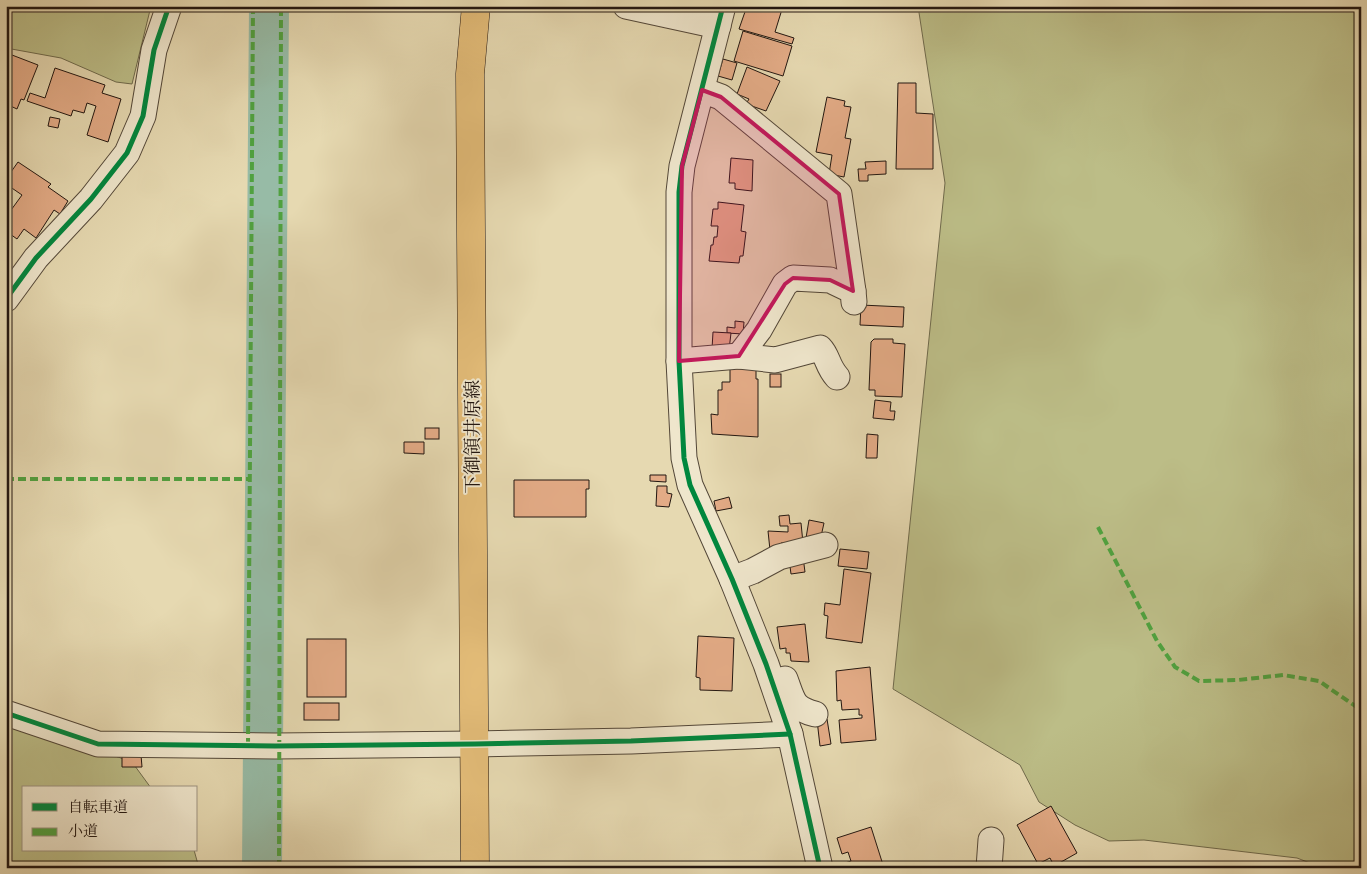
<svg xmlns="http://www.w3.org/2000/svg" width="1367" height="874" font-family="'Libre Bodoni','Noto Serif JP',serif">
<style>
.green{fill:#bcbd87;stroke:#6f6a4c}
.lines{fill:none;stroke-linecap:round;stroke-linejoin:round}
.river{stroke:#97bba6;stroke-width:40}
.building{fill:#e3ab86;stroke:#221610}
.minor-casing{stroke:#534738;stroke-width:27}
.major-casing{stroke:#221610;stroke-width:29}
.minor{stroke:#efe6cc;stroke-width:25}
.major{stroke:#e3bc78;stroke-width:28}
.quiet{stroke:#50a13f;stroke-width:4;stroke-dasharray:8 4;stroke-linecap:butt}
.cycleway-casing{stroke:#efe6cc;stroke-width:8}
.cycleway{stroke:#00873e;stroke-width:5}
.marked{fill:#c2185b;fill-opacity:0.2;stroke:#c2185b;stroke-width:4;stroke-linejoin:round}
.labels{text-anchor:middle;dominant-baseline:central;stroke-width:4;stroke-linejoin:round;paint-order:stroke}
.street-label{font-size:19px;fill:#221610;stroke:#efe6cc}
</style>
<rect width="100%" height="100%" fill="#e6d9b1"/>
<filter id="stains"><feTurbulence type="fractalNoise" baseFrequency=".004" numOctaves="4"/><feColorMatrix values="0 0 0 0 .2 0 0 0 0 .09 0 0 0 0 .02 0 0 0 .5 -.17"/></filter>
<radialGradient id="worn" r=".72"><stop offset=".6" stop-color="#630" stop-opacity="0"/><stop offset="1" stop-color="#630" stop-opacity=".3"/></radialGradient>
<!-- green -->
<g class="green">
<polygon points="6,6 151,6 132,84 116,82 61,58 6,48"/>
<polygon points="918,6 1361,6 1361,868 1323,868 1297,858 1144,840 1109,841 1075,825 1039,802 1020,765 893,689 945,183"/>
<polygon points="6,717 132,762 151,788 24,788 24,850 194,850 199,868 6,868"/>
</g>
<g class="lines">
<!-- river -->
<polyline class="river" points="262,868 269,6"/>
</g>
<!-- building -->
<g class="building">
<polygon points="747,6 783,6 775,32 794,38 792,44 739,29"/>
<polygon points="743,31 792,46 783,76 734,61"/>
<polygon points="12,55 38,65 24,100 21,99 17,109 6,104 6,70"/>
<polygon points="723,59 737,63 732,80 718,76"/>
<polygon points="747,67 780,81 766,111 746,104 749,99 737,94"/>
<polygon points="55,68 105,85 102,93 121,99 108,142 87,135 96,106 87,103 84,113 73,110 71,116 27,101 30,93 45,98"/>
<polygon points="898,83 916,83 916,113 933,114 933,169 896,169"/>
<polygon points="827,97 845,101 844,106 851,107 845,138 851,139 844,177 829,174 832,155 816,152"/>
<polygon points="50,117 60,119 58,128 48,126"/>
<polygon points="731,158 753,160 752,191 735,189 735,183 729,183"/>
<polygon points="886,161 886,174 868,175 868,181 859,181 858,169 866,169 865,162"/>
<polygon points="18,162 51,184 48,187 68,201 60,214 54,210 36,238 24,229 17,239 6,231 6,217 22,195 6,184 6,179"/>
<polygon points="718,202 744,205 741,231 746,232 743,256 740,256 739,263 709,261 711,245 713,245 714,237 717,237 718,226 711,226 713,209 718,209"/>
<polygon points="861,305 904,307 903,327 860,325"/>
<polygon points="735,321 744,322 743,334 727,333 727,327 735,328"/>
<polygon points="713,332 731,333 729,350 712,349"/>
<polygon points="874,339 893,339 893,343 905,344 902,397 875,396 875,390 869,390 871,342"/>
<polygon points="730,365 756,367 756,379 758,379 758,437 712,434 711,414 718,415 718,390 722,390 722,382 730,382"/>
<rect x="770" y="374" width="11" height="13"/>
<polygon points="875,400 891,402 890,411 895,411 894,420 873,418"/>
<rect x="425" y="428" width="14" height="11"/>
<polygon points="867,434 878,435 877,458 866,458"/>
<polygon points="404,442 424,442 424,454 404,453"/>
<polygon points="650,475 666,475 666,482 650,481"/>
<polygon points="514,480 589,480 589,489 586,489 586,517 514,517"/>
<polygon points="657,486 667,486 667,493 672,494 669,507 656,506"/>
<polygon points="729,497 732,508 716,511 714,501"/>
<polygon points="789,515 790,524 801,523 803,543 781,543 782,549 770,550 768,531 788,532 788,526 780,526 779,516"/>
<polygon points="809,520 824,523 820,541 806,538"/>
<polygon points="840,549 869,552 867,569 838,566"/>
<polygon points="803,557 805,572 791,574 789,559"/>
<polygon points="844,569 871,573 862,643 826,638 828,616 824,615 825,603 840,605"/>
<polygon points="805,624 809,662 791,661 790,653 786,653 786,648 780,649 777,627"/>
<polygon points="698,636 734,638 732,691 700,690 700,678 696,677"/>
<rect x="307" y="639" width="39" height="58"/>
<polygon points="870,667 876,740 841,743 839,720 862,718 862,715 859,715 859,709 842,710 841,700 837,701 836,671"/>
<rect x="304" y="703" width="35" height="17"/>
<polygon points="827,719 831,744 820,746 817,720"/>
<polygon points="122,755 141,755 142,767 122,767"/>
<polygon points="1051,806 1077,853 1054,866 1050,858 1038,864 1017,825"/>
<polygon points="871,827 884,868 847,868 845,863 851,861 848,852 842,854 837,838"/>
<rect x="712" y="863" width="38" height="5"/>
<polygon points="755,863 783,864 783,868 755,868"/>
<rect x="641" y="864" width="19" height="4"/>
</g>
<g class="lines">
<defs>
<g id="minor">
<polyline points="626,6 718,26"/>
<polyline points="723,6 682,166 679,192 679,361 684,458 690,485 732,579 766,664 790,734 820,868"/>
<polyline points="702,90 721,97 839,194 853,291"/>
<polyline points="6,299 36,258 91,199 127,153 143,116 154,50 169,6"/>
<polyline points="739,356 759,330 785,284 793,278 830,280 853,291 854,302"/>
<path d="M 679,361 L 739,356 L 775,360 L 820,348 C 828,356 827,366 837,377"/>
<polyline points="732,579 753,571 779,557 825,545"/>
<path d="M 785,679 C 793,700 792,708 815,714"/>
<polyline points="6,713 98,744 275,746 475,744 631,741 790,734"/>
<polyline points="989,868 991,840"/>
</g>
<polyline id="major" points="475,868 470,74 476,6"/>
</defs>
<!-- minor casing -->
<use href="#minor" class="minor-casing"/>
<!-- major casing -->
<use href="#major" class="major-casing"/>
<!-- minor -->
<use href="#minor" class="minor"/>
<!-- major -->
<use href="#major" class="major"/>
<!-- quiet -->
<g class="quiet">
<polyline points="6,479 249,479"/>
<polyline points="1098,527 1157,641 1175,667 1199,681 1238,680 1283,675 1319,681 1361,710"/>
<polyline points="248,746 253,6"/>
<polyline points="279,868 281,6"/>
</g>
<defs>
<g id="cycleway">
<polyline points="723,6 682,166 679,192 679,361 684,458 690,485 732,579 766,664 790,734 820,868"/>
<polyline points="6,299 36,258 91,199 127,153 143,116 154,50 169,6"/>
<polyline points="6,713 98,744 275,746 475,744 631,741 790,734"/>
</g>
</defs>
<!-- cycleway casing -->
<use href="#cycleway" class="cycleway-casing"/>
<!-- cycleway -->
<use href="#cycleway" class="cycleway"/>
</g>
<!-- marked area -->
<path class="marked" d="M 702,90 L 721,97 L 839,194 L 853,291 L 830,280 L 793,278 L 785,284 L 739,356 L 679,361 L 682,166 Z"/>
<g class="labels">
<!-- street labels -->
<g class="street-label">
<text transform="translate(473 437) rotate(-90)">下御領井原線</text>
</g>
</g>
<!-- margin -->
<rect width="1367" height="874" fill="none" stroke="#e6d9b1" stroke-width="25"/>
<rect x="8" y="8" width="1352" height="859" fill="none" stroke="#221610" stroke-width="2.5"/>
<rect x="12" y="12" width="1342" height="849" fill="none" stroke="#221610"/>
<!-- legend -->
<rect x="22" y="786" width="175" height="65" fill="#efe6cc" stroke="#9d9381"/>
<rect x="32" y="803" width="25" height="8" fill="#00873e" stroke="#9d9381"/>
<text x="68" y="812" font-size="15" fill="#221610">自転車道</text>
<rect x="32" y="828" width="25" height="8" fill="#50a13f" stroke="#9d9381"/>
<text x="68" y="836" font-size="15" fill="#221610">小道</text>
<rect width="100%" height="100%" filter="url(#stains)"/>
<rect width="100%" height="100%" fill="url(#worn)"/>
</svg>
